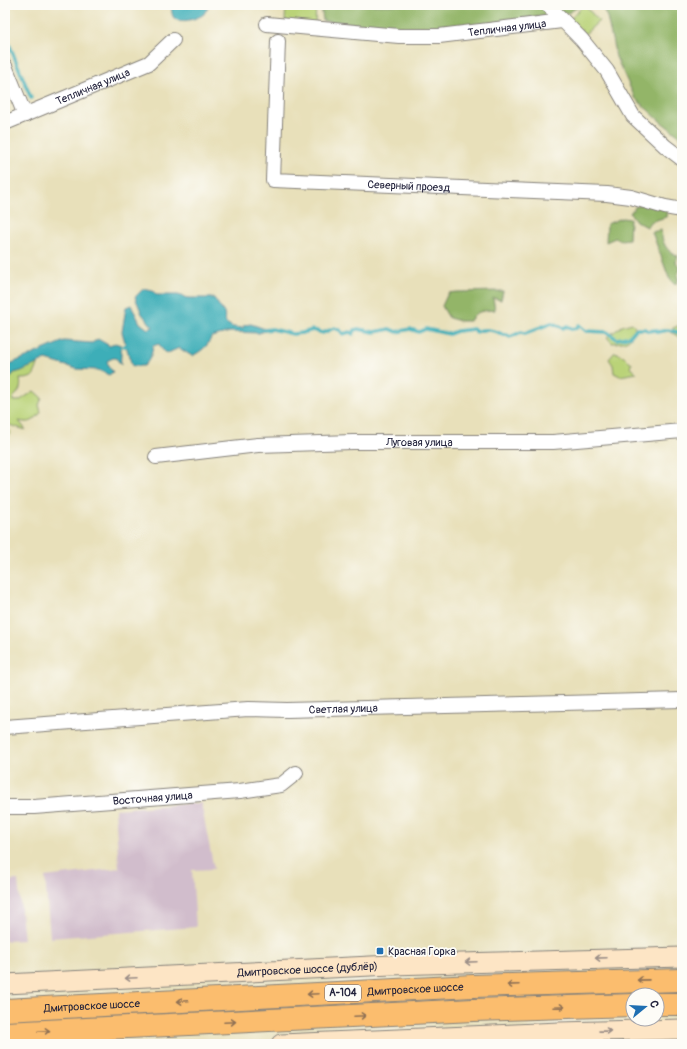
<svg xmlns="http://www.w3.org/2000/svg" width="687" height="1049" font-family="Pangolin,sans-serif">
<style>
.industrial{fill:#d1bdcc}
.green{fill:#bad378;stroke:#6e7a5a}
.forest{fill:#93b568;stroke:#5a6c52}
.water{fill:#3daeb8;stroke:#30687a}
.lines{fill:none;stroke-linecap:round;stroke-linejoin:round}
.stream{stroke:#3daeb8;stroke-width:3.5}
.minor-casing{stroke:#85817a;stroke-width:16}
.secondary-casing{stroke:#85817a;stroke-width:21}
.trunk-casing{stroke:#85817a;stroke-width:24}
.minor{stroke:#fff;stroke-width:14}
.secondary{stroke:#fde5c5;stroke-width:19}
.trunk{stroke:#fbbd6e;stroke-width:22}
.oneway{stroke:#9a8d87}
.oneway2{stroke:#8e7054}
.poi-dot{fill:#1f6fb2;stroke:#fdfcf7;stroke-width:1.5}
.labels{text-anchor:middle;dominant-baseline:central;stroke-width:3.5;stroke-linejoin:round;paint-order:stroke}
.shield{fill:#fdfcf7;stroke:#646373;stroke-width:1}
.shield-label{font-size:10px;font-weight:bold;fill:#22223b}
.street-label{font-size:11px;fill:#22223b;stroke:#fdfcf7}
.poi-label{font-size:11px;fill:#22223b;stroke:#fdfcf7;text-anchor:start}
</style>
<rect width="100%" height="100%" fill="#fdfcf7"/>
<filter id="ink" filterUnits="userSpaceOnUse"><feTurbulence type="fractalNoise" baseFrequency=".025" numOctaves="2"/><feDisplacementMap in="SourceGraphic" scale="8" xChannelSelector="R" yChannelSelector="G"/><feConvolveMatrix kernelMatrix="1 2 1 2 8 2 1 2 1" color-interpolation-filters="sRGB"/></filter>
<filter id="wash" filterUnits="userSpaceOnUse"><feTurbulence type="fractalNoise" baseFrequency=".012" numOctaves="4" result="noise"/><feDisplacementMap in="SourceGraphic" scale="16" xChannelSelector="R" yChannelSelector="G"/><feGaussianBlur stdDeviation="0.9" result="paint"/><feColorMatrix in="noise" values="0 0 0 0 0 0 0 0 0 0 0 0 0 0 0 0 0 1.4 0 .05"/><feComposite in="paint" operator="in"/></filter>
<g filter="url(#wash)">
<rect width="100%" height="100%" fill="#e8e0ba"/>
<!-- industrial -->
<g class="industrial">
<polygon points="201,803 214,869 192,870 196,927 50,938 45,877 119,868 115,809"/>
<polygon points="18,880 24,940 5,941 5,881"/>
</g>
<!-- green -->
<g class="green">
<polygon points="286,5 316,6 315,24 285,21"/>
<polygon points="584,5 599,21 585,34 570,19"/>
<path d="M 632,323 L 635,326 C 632,341 628,342 612,343 L 607,337 L 622,326 Z"/>
<polygon points="682,324 682,339 671,332 673,328"/>
<polygon points="615,352 624,357 632,363 630,367 637,373 620,376 614,373 613,365 609,359"/>
<path d="M 39,362 C 34,375 35,379 20,379 C 22,388 19,392 13,398 L 13,401 L 19,401 L 34,391 L 42,398 L 39,405 L 41,412 C 34,421 31,424 19,421 L 26,430 L 6,424 L 11,434 L 6,438 L 5,444 L 5,387 L 9,379 L 14,373 L 21,371 Z"/>
<polygon points="663,1040 667,1044 560,1044"/>
</g>
<!-- forest -->
<g class="forest">
<polygon points="321,5 582,5 568,13 436,31 323,21"/>
<polygon points="601,5 682,5 682,138 660,121 635,98 616,57 607,17"/>
<polygon points="642,204 668,210 666,217 650,222 647,227 636,221 630,213 635,207"/>
<polygon points="622,218 630,219 629,239 621,240 615,238 606,242 607,224"/>
<path d="M 661,230 C 662,242 666,252 678,256 L 676,262 L 680,268 L 678,274 L 678,281 L 675,285 L 669,278 L 652,232 Z"/>
<path d="M 503,291 L 501,300 L 493,298 L 495,310 C 483,311 476,310 470,321 L 460,321 L 449,318 L 442,306 L 448,293 L 456,292 Z"/>
</g>
<!-- water -->
<g class="water">
<path d="M 171,5 L 207,5 L 208,9 C 206,10 205,12 204,14 C 198,19 179,24 174,18 C 171,14 172,9 171,5 Z"/>
<path d="M 143,289 L 153,291 L 157,295 L 178,295 L 188,298 L 214,298 L 224,313 L 226,323 L 233,327 L 243,328 L 244,325 L 251,324 L 268,330 L 259,333 L 230,332 L 211,337 C 209,346 200,352 192,356 L 179,348 L 168,353 L 164,352 L 159,344 L 153,346 C 152,354 150,360 144,366 L 132,366 L 122,332 L 126,307 L 131,305 L 140,323 L 148,329 L 153,327 L 142,314 L 135,297 Z"/>
<path d="M 98,339 L 110,346 L 115,343 L 121,345 C 122,352 120,358 121,365 L 116,358 L 113,358 L 107,361 L 109,367 L 113,372 L 109,375 L 98,370 L 77,369 L 46,360 L 21,371 L 14,373 L 9,379 L 5,387 L 5,366 L 64,341 L 92,343 Z"/>
</g>
<g class="lines">
<!-- stream -->
<g class="stream">
<polyline points="5,34 31,98"/>
<path d="M 264,330 L 272,329 L 293,334 L 302,333 L 313,330 L 323,333 L 334,328 L 340,330 L 343,334 L 350,332 L 353,334 L 355,330 L 358,329 L 374,332 L 390,329 L 397,332 L 410,329 L 419,332 L 426,329 L 449,334 L 457,331 L 474,329 L 476,332 C 484,328 496,330 503,335 L 507,335 L 510,337 L 521,332 L 525,333 L 552,323 L 563,328 L 567,326 L 571,329 L 577,328 L 579,325 L 586,331 L 607,332 L 617,339 L 630,336 L 636,329 L 645,329 L 649,331 L 656,330 L 658,332 L 668,330 L 682,333"/>
<polyline points="124,346 131,345"/>
</g>
</g>
</g>
<g filter="url(#ink)">
<g class="lines">
<defs>
<g id="minor">
<polyline points="548,5 582,40 607,71 633,116 665,146 682,159"/>
<path id="s1" d="M 267,24 L 399,36 L 439,36 L 562,21"/>
<path id="s2" d="M 278,41 L 273,180 L 607,194 L 631,197 L 665,207 L 682,210"/>
<polyline points="5,66 25,115"/>
<path id="s3" d="M 5,123 L 149,63 L 173,40"/>
<path id="s4" d="M 156,457 L 258,445 L 353,442 L 553,442 L 682,431"/>
<path id="s5" d="M 5,727 L 248,709 L 287,710 L 682,700"/>
<path id="s6" d="M 5,807 L 34,807 L 240,791 L 281,785 L 296,773"/>
</g>
<g id="secondary">
<path id="s7" d="M 5,984 L 391,965 L 682,957"/>
<polyline points="281,1044 559,1032 682,1029"/>
</g>
<g id="trunk">
<polyline points="657,1004 682,1004"/>
<path id="s8" d="M 5,1010 L 473,986 L 682,980"/>
<polyline points="5,1033 473,1010 633,1005"/>
</g>
</defs>
<!-- minor casing -->
<use href="#minor" class="minor-casing"/>
<!-- secondary casing -->
<use href="#secondary" class="secondary-casing"/>
<!-- trunk casing -->
<use href="#trunk" class="trunk-casing"/>
<!-- minor -->
<use href="#minor" class="minor"/>
<!-- secondary -->
<use href="#secondary" class="secondary"/>
<!-- trunk -->
<use href="#trunk" class="trunk"/>
</g>
<!-- one-way arrows -->
<defs><path id="oneway-shaft" d="M-6 0H5M1.5-3L5.5 0L1.5 3" fill="none" stroke-width="1.6" stroke-linecap="round" stroke-linejoin="round"/></defs>
<g class="oneway">
<use href="#oneway-shaft" transform="translate(601 958) rotate(178)"/>
<use href="#oneway-shaft" transform="translate(471 962) rotate(178)"/>
<use href="#oneway-shaft" transform="translate(131 978) rotate(177)"/>
<use href="#oneway-shaft" transform="translate(605 1031) rotate(-1)"/>
</g>
<g class="oneway2">
<use href="#oneway-shaft" transform="translate(643 980) rotate(179)"/>
<use href="#oneway-shaft" transform="translate(513 985) rotate(178)"/>
<use href="#oneway-shaft" transform="translate(313 994) rotate(177)"/>
<use href="#oneway-shaft" transform="translate(183 1001) rotate(177)"/>
<use href="#oneway-shaft" transform="translate(559 1007) rotate(-2)"/>
<use href="#oneway-shaft" transform="translate(360 1016) rotate(-3)"/>
<use href="#oneway-shaft" transform="translate(230 1022) rotate(-3)"/>
<use href="#oneway-shaft" transform="translate(44 1031) rotate(-3)"/>
</g>
</g>
<!-- markers -->
<rect class="poi-dot" x="376" y="947" width="8" height="8" rx="2"/>
<g class="labels">
<!-- shield labels -->
<rect class="shield" x="325" y="985" width="36" height="16" rx="3"/>
<g class="shield-label">
<text x="343" y="993">А-104</text>
</g>
<!-- street labels -->
<g class="street-label">
<text stroke="none"><textPath href="#s1" startOffset="241">Тепличная улица</textPath></text>
<text stroke="none"><textPath href="#s3" startOffset="95">Тепличная улица</textPath></text>
<text stroke="none"><textPath href="#s2" startOffset="275">Северный проезд</textPath></text>
<text stroke="none"><textPath href="#s4" startOffset="264">Луговая улица</textPath></text>
<text stroke="none"><textPath href="#s5" startOffset="339">Светлая улица</textPath></text>
<text stroke="none"><textPath href="#s6" startOffset="148">Восточная улица</textPath></text>
<text stroke="none"><textPath href="#s7" startOffset="303">Дмитровское шоссе (дублёр)</textPath></text>
<text stroke="none"><textPath href="#s8" startOffset="411">Дмитровское шоссе</textPath></text>
<text stroke="none"><textPath href="#s8" startOffset="87">Дмитровское шоссе</textPath></text>
</g>
<!-- poi labels -->
<g class="poi-label">
<text x="388" y="951">Красная Горка</text>
</g>
</g>
<!-- margin -->
<rect width="687" height="1049" fill="none" stroke="#fdfcf7" stroke-width="20"/>
<!-- north arrow -->
<g transform="translate(645 1007) rotate(72)"><circle r="19" fill="#fdfcf7" stroke="#a5a5ac"/>
<path d="M0-3L7 15L0 10L-7 15Z" fill="#1f6fb2"/>
<text y="-6" font-size="11" font-weight="bold" text-anchor="middle" fill="#22223b">С</text>
</g>
</svg>
